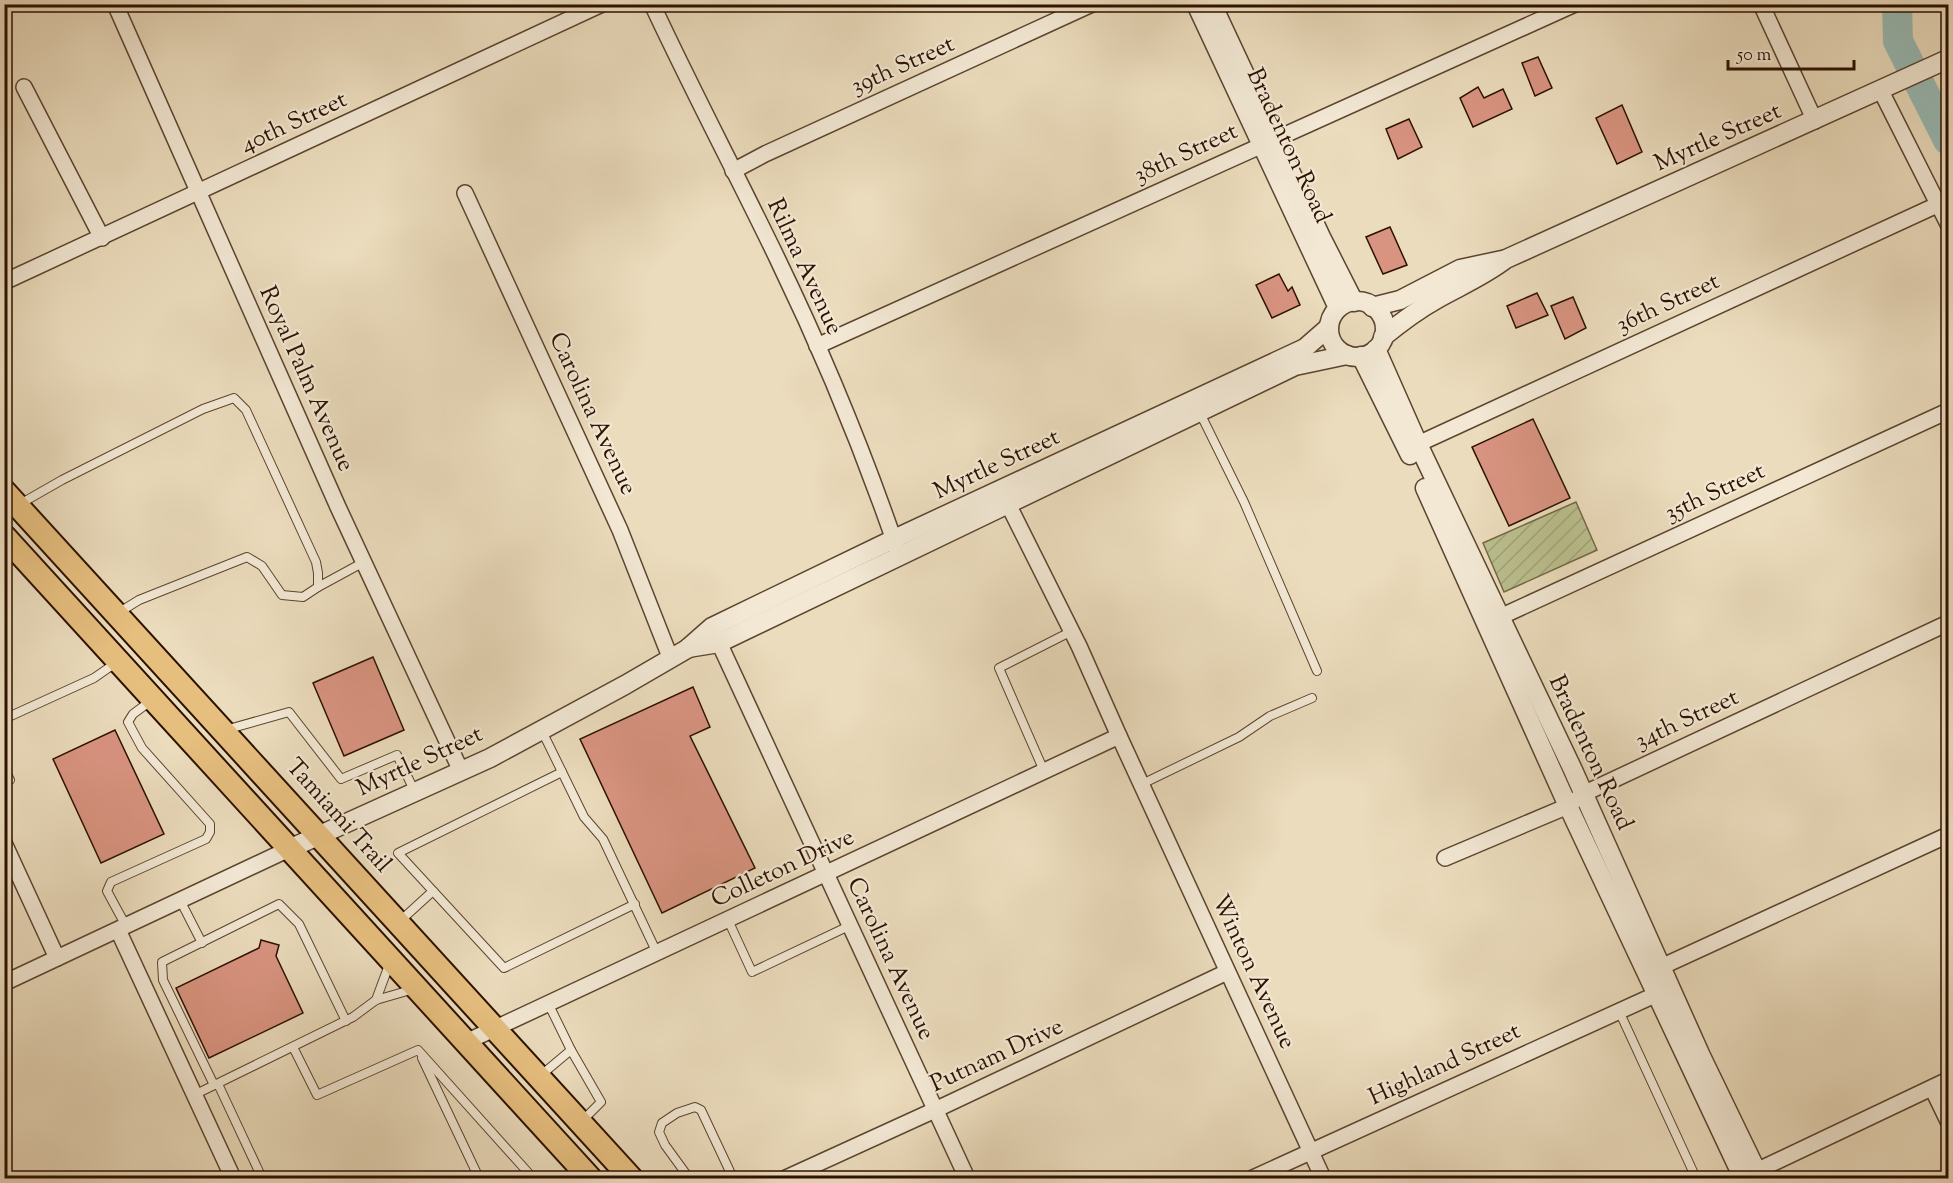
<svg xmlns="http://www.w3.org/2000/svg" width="1953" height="1183" font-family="'Sorts Mill Goudy',serif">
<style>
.garden{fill:url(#garden-furrows);stroke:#746847;stroke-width:1.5}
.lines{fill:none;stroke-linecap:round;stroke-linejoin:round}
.river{stroke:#99bbb5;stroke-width:30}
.building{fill:#d99481;stroke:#2c1100;stroke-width:1.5}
.service-casing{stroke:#5c442f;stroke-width:10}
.minor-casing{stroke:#5c442f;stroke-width:18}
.tertiary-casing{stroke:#5c442f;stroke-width:21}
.primary-casing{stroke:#2c1100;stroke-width:26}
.service{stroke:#f2e8d4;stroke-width:8}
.minor{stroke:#f2e8d4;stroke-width:15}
.tertiary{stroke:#f2e8d4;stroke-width:18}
.primary{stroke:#e6be7e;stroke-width:22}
.labels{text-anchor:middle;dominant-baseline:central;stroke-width:4.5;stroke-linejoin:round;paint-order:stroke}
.street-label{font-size:24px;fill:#2c1100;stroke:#f2e8d4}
</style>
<defs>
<pattern id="garden-furrows" width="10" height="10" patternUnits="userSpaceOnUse" patternTransform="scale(1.5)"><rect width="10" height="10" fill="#bbbf8e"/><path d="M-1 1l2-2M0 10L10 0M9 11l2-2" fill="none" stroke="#a1a379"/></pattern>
</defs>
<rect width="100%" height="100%" fill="#ebdcbd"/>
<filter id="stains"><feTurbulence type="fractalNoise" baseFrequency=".00333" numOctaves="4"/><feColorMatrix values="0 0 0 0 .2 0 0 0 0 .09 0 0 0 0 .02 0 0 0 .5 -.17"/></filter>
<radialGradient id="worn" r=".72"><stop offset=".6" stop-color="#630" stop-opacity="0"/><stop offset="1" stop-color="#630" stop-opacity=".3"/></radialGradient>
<!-- garden -->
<polygon class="garden" points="1576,502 1597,550 1504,592 1483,543"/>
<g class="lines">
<!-- river -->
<polyline class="river" points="1897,4 1898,41 1948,140"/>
</g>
<!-- building -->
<g class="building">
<polygon points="1538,57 1552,88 1535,96 1522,63"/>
<polygon points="1478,87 1484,98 1503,89 1512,109 1473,127 1460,98"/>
<polygon points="1622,105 1642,152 1617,164 1596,118"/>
<polygon points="1409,119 1422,147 1398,159 1386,129"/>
<polygon points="1390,227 1407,265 1383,274 1366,237"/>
<polygon points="1279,274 1288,291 1292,287 1300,305 1272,318 1256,285"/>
<polygon points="1537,293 1548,315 1516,328 1507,306"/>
<polygon points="1573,297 1586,328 1565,339 1551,306"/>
<polygon points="1533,419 1570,498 1509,526 1472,447"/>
<polygon points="373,657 404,730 344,756 313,683"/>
<polygon points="693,687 710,727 690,736 755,868 662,913 580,739"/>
<polygon points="115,730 164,834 101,863 53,759"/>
<polygon points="261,940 279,945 276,956 303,1013 209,1058 176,988 259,948"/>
</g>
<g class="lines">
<defs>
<g id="service">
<polyline points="1200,413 1244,502 1317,671"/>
<polyline points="20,504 62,480 203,409 234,398 246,410 316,562 318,573 318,587 303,597 282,595 262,566 247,557 139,600 118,613"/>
<polyline points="318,587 364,562"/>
<polyline points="4,719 94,678 117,662"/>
<polyline points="225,730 289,712 341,779 397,755 414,790"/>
<polyline points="542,731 584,817 603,839 657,953"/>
<polyline points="4,768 10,780"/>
<polyline points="1044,771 999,668 1072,631"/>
<polyline points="562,772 398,853 504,968 635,904"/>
<polyline points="1142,784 1239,737 1270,716 1312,698"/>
<polyline points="180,900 202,943"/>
<polyline points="728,920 752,972 849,926"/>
<polyline points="399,922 433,891"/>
<polyline points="126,926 107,891 111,882 206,839 210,832 210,824 142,748 128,722 133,714 152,700"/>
<polyline points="376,1000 389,965"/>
<polyline points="548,1003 571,1050"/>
<polyline points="1619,1011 1696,1178"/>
<polyline points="293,1047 317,1095 418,1050 533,1178"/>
<polyline points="422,1058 479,1178"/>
<polyline points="540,1076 571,1050 601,1102 582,1121"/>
<polyline points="218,1084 262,1178"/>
<polyline points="214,1085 163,980 162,962 279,904 299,924 346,1021"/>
<polyline points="194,1095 353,1017 376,1000 414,989"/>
<polyline points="689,1178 665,1145 659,1132 662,1123 677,1113 695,1107 701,1110 733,1178"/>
</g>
<g id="minor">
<polyline points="115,4 338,507 460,769"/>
<path d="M 652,4 C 692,90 736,173 777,258 C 823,353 863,450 897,549"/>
<polyline points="1761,4 1815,121"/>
<polyline points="4,7 10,4"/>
<polyline points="24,87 102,238"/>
<polyline points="1881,91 1948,224"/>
<polyline points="733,171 765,154 1092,4"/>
<polyline points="465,193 620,530 670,657"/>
<polyline points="4,282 602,4"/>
<polyline points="817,346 1575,4"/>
<polyline points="1418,444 1937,205"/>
<polyline points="1003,494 1079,646 1119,736 1323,1178"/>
<polyline points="1500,617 1948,411"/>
<polyline points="715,634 967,1178"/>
<polyline points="4,843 57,958"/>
<polyline points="1445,858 1568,806 1583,794 1948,623"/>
<polyline points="118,930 233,1178"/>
<polyline points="1661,967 1948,835"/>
<polyline points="4,983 289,849"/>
<polyline points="466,1042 1119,736"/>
<polyline points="1932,1088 1948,1121"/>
<polyline points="1748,1175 1948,1080"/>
<polyline points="786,1178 935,1110 1227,972"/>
<polyline points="1253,1178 1657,994"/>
</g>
<g id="tertiary">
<polyline points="1196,4 1338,308"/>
<polyline points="1212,4 1321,237 1354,302"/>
<circle cx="1357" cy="329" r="28"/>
<polyline points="1372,307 1400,300 1460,269 1502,260"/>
<path d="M 1383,337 C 1400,323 1417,310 1437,299 C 1460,286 1484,276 1506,259 L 1948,59"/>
<polyline points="1376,349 1418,444 1573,770 1701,1056 1760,1178"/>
<polyline points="1361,356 1410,455"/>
<polyline points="1425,488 1568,806 1743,1178"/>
<path d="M 688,648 L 719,643 C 911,549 1104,459 1295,366 L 1347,355"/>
<polyline points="289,849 490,758 625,685 687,649 712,627 894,539 1305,348 1329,327"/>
</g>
<g id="primary">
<polyline points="4,491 631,1178"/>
<polyline points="4,536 590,1178"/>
</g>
</defs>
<!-- service casing -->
<use href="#service" class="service-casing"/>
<!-- minor casing -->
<use href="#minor" class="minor-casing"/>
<!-- tertiary casing -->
<use href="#tertiary" class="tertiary-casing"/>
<!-- primary casing -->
<use href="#primary" class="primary-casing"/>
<!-- service -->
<use href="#service" class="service"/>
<!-- minor -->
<use href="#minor" class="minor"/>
<!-- tertiary -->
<use href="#tertiary" class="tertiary"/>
<!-- primary -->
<use href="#primary" class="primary"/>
</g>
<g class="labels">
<!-- street labels -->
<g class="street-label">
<text transform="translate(903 66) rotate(-24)">39th Street</text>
<text transform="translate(294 123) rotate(-25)">40th Street</text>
<text transform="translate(1718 138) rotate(-24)">Myrtle Street</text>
<text transform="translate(1288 146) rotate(65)">Bradenton Road</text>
<text transform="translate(1186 154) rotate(-25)">38th Street</text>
<text transform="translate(804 267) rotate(65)">Rilma Avenue</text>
<text transform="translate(1668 304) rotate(-25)">36th Street</text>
<text transform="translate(306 379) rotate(66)">Royal Palm Avenue</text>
<text transform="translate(592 414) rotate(65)">Carolina Avenue</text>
<text transform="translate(997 465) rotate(-25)">Myrtle Street</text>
<text transform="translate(1715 493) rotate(-25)">35th Street</text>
<text transform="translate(1687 720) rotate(-25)">34th Street</text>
<text transform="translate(1590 753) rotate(65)">Bradenton Road</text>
<text transform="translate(420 762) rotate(-25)">Myrtle Street</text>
<text transform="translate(338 816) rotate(48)">Tamiami Trail</text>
<text transform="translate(783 869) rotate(-25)">Colleton Drive</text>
<text transform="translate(890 959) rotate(65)">Carolina Avenue</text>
<text transform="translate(1253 972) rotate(65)">Winton Avenue</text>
<text transform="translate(997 1056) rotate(-25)">Putnam Drive</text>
<text transform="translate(1445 1065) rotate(-25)">Highland Street</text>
</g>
</g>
<!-- margin -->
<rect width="1953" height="1183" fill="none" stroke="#ebdcbd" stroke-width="24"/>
<rect x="6" y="6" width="1941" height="1171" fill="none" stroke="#2c1100" stroke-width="3"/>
<rect x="12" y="12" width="1929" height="1159" fill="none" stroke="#2c1100" stroke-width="1.5"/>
<!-- scale -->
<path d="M1728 60v9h126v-9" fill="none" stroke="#2c1100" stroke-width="3"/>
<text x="1737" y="60" font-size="18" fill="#2c1100" stroke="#f2e8d4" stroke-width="4.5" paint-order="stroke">50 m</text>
<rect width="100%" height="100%" filter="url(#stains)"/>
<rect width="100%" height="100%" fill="url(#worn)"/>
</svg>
